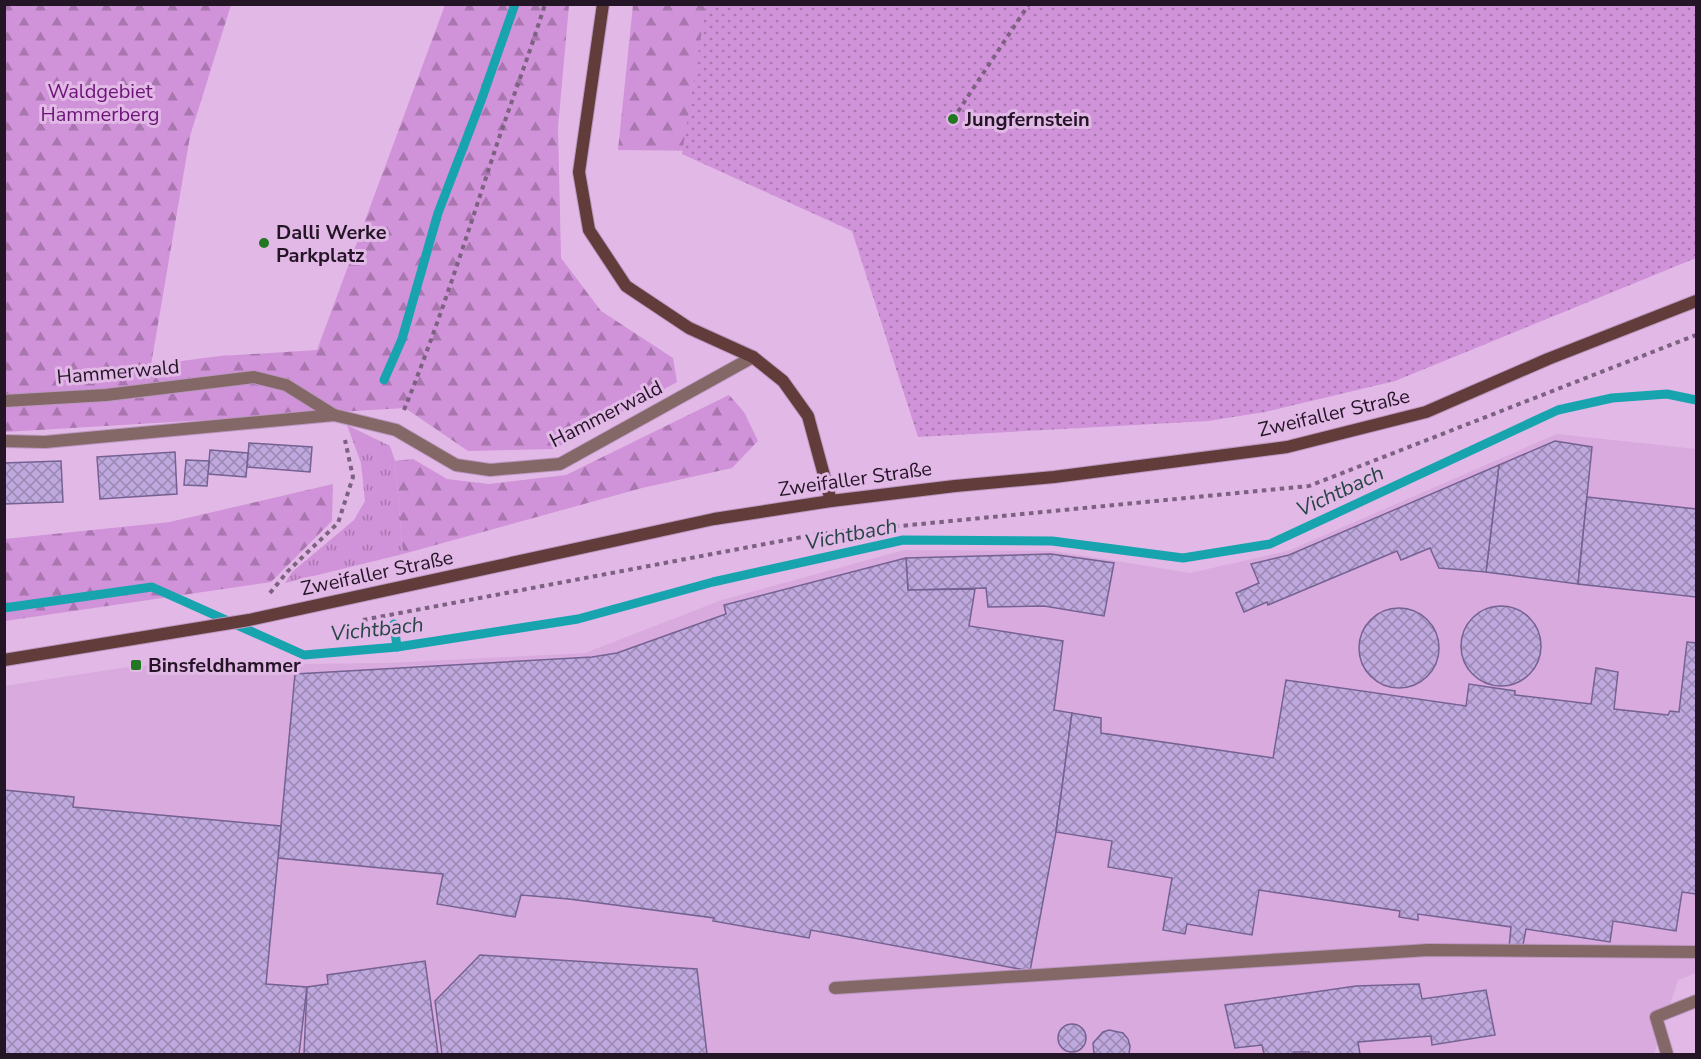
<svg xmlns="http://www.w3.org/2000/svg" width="1701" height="1059" font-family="'Nunito Sans',sans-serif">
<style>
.built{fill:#d9aade}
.grass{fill:url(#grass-tufts)}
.forest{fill:url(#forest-firs)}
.park{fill:url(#park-dots)}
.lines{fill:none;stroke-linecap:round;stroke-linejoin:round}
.stream{stroke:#17a4af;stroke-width:9}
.building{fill:url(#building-cross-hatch);stroke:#756192;stroke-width:1.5}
.lane-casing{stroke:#bb97c0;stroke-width:14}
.street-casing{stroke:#bb97c0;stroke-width:14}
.secondary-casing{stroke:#bb97c0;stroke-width:14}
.path{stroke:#7c6180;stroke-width:4;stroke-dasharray:4.5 4.5;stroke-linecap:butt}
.lane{stroke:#846867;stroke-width:12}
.street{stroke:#846867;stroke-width:12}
.secondary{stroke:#613c3a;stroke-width:12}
.poi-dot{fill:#272;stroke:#e1b8e6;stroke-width:2}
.labels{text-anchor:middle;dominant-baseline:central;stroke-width:6;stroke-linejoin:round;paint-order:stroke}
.park-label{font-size:20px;fill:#6c1476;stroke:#e1b8e6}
.poi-label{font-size:20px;font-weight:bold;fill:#241526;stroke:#e1b8e6;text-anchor:start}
.street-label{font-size:20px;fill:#241526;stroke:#e1b8e6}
.water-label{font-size:21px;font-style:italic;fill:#2a4547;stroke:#e1b8e6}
</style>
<defs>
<pattern id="grass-tufts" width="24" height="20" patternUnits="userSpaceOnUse" patternTransform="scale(1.5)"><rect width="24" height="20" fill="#d092d8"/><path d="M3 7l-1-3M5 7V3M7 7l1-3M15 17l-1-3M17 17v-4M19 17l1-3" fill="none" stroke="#a976af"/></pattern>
<pattern id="forest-firs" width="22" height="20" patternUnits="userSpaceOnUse" patternTransform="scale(1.5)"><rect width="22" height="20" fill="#d092d8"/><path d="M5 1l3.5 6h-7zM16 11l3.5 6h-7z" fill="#a976af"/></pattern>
<pattern id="park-dots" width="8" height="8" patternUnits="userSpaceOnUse" patternTransform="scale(1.5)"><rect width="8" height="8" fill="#d092d8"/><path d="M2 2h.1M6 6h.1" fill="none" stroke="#a976af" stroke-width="1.8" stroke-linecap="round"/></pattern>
<pattern id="building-cross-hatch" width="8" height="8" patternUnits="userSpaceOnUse" patternTransform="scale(1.5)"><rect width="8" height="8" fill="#bea8dd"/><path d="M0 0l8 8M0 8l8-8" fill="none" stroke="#9a88b3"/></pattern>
</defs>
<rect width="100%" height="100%" fill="#e1b8e6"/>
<!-- built -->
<polygon class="built" points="1557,434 1696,449 1696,973 1678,980 1654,1054 5,1054 4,686 135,666 389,663 585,653 722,600 904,550 1054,551 1190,573 1288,551"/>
<!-- grass -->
<polygon class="grass" points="347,425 390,446 395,461 403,554 285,583 292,572 354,520 365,501 361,463"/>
<!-- forest -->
<g class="forest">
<polygon points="5,5 231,5 190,136 151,365 220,356 317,350 445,5 569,5 558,127 561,258 601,311 673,358 677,382 554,449 468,451 405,408 5,432"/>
<polygon points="633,5 1009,5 922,153 618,150"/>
<polygon points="729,395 744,412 758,441 732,468 642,488 403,554 395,461 413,459 447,479 489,484 566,475"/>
<polygon points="333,484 332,521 271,582 5,621 5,539 170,522"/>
</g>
<!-- park -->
<polygon class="park" points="706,5 1696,5 1696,258 1395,381 1265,412 1208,421 918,437 852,231 682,154"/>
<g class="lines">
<!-- stream -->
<g class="stream">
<polyline points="384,380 402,339 438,213 481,101 515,4"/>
<polyline points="4,608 152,587 304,655 397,647 578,619 713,582 903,540 1052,541 1183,558 1270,544 1558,410 1612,398 1667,394 1696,400"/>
<polyline points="394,624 397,647"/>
</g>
</g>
<!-- building -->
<g class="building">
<polygon points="1555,441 1592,447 1578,584 1486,572 1499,465"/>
<polygon points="249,443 312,447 310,472 247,467"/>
<polygon points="210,450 248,453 246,477 208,474"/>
<polygon points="175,452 177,494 100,499 97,457"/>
<polygon points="186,460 209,461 207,486 184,485"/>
<polygon points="61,461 63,502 4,504 4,463"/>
<polygon points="1499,465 1486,572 1439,568 1430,548 1401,560 1397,551 1268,605 1267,602 1244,612 1236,593 1259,583 1251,564 1289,555"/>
<polygon points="1587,497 1696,509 1696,597 1578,584"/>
<polygon points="1051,554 1114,563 1104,616 1044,606 988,607 986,588 908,590 906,558"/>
<polygon points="906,558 908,590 975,589 969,626 1063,641 1054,710 1072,713 1056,832 1030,971 811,930 809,938 713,921 714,918 569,899 521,895 515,917 437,904 443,874 278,858 295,674 592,657 617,653 726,614 724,605"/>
<circle cx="1501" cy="646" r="40"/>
<circle cx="1399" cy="648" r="40"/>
<polygon points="1687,642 1696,643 1696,894 1682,892 1676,931 1613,921 1610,942 1526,929 1522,950 1509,948 1511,927 1418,914 1418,920 1399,917 1400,911 1259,890 1252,935 1187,924 1185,934 1163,930 1172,878 1108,867 1112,841 1056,832 1072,713 1101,718 1101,733 1273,758 1286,680 1466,706 1469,684 1515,691 1515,695 1591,704 1596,668 1618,672 1614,709 1668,715 1670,711 1679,712"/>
<polygon points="4,790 74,797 73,807 281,826 266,984 307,987 299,1054 4,1054"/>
<polygon points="480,955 697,969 707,1054 442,1054 435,1001"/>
<polygon points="425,961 438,1054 304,1054 307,987 328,984 327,975"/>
<polygon points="1419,984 1422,999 1486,990 1495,1035 1432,1045 1431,1036 1358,1042 1360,1054 1309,1054 1309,1052 1294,1052 1295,1054 1264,1054 1262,1045 1235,1048 1225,1005 1356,986"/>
<circle cx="1072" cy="1038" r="14"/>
<polygon points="1109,1030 1123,1033 1128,1039 1130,1046 1129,1054 1094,1054 1093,1043 1103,1032"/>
</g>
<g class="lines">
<defs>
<g id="lane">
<polyline points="4,401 106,395 254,377 286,385 334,415"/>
<polyline points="835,988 1428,950 1696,952"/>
</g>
<g id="street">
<polyline points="4,441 45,442 334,415 396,430 456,465 490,470 560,464 753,357"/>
<polyline points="1667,1054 1656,1017 1696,1001"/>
</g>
<g id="secondary">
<polyline points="603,4 579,172 589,230 626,286 689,328 753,357 783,381 808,416 831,501"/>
<polyline points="4,660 249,620 714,519 831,501 955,486 1054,477 1287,447 1426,412 1548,359 1696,301"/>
</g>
</defs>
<!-- lane casing -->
<use href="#lane" class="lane-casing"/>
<!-- street casing -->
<use href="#street" class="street-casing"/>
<!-- secondary casing -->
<use href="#secondary" class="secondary-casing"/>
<!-- path -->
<g class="path">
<polyline points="953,119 1029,4"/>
<path d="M 404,410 C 439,324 467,235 496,147 C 512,99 530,53 545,4"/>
<polyline points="270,593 288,571 338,523 353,477 345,440"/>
<polyline points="363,620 818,534 1309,486 1696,335"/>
</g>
<!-- lane -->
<use href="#lane" class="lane"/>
<!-- street -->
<use href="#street" class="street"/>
<!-- secondary -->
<use href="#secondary" class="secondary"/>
</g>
<!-- markers -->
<g class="poi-dot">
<circle cx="953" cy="119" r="6"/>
<circle cx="264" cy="243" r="6"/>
<rect x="130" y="659" width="12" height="12" rx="3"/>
</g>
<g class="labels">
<!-- park labels -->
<g class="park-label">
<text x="100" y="91">Waldgebiet<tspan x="100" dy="23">Hammerberg</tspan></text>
</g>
<!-- poi labels -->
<g class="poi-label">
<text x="965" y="119">Jungfernstein</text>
<text x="276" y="232">Dalli Werke<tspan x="276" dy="23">Parkplatz</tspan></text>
<text x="148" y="665">Binsfeldhammer</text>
</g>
<!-- street labels -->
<g class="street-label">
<text transform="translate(118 372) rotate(-5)">Hammerwald</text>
<text transform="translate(1334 413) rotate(-13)">Zweifaller Straße</text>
<text transform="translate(606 414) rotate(-27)">Hammerwald</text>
<text transform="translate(855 479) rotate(-8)">Zweifaller Straße</text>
<text transform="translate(377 573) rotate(-12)">Zweifaller Straße</text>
</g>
<!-- water labels -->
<g class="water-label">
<text transform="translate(1340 491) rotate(-25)">Vichtbach</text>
<text transform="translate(851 534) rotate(-11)">Vichtbach</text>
<text transform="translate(377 629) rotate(-6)">Vichtbach</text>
</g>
</g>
<!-- border -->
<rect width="1701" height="1059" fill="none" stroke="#241526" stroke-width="12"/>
</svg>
